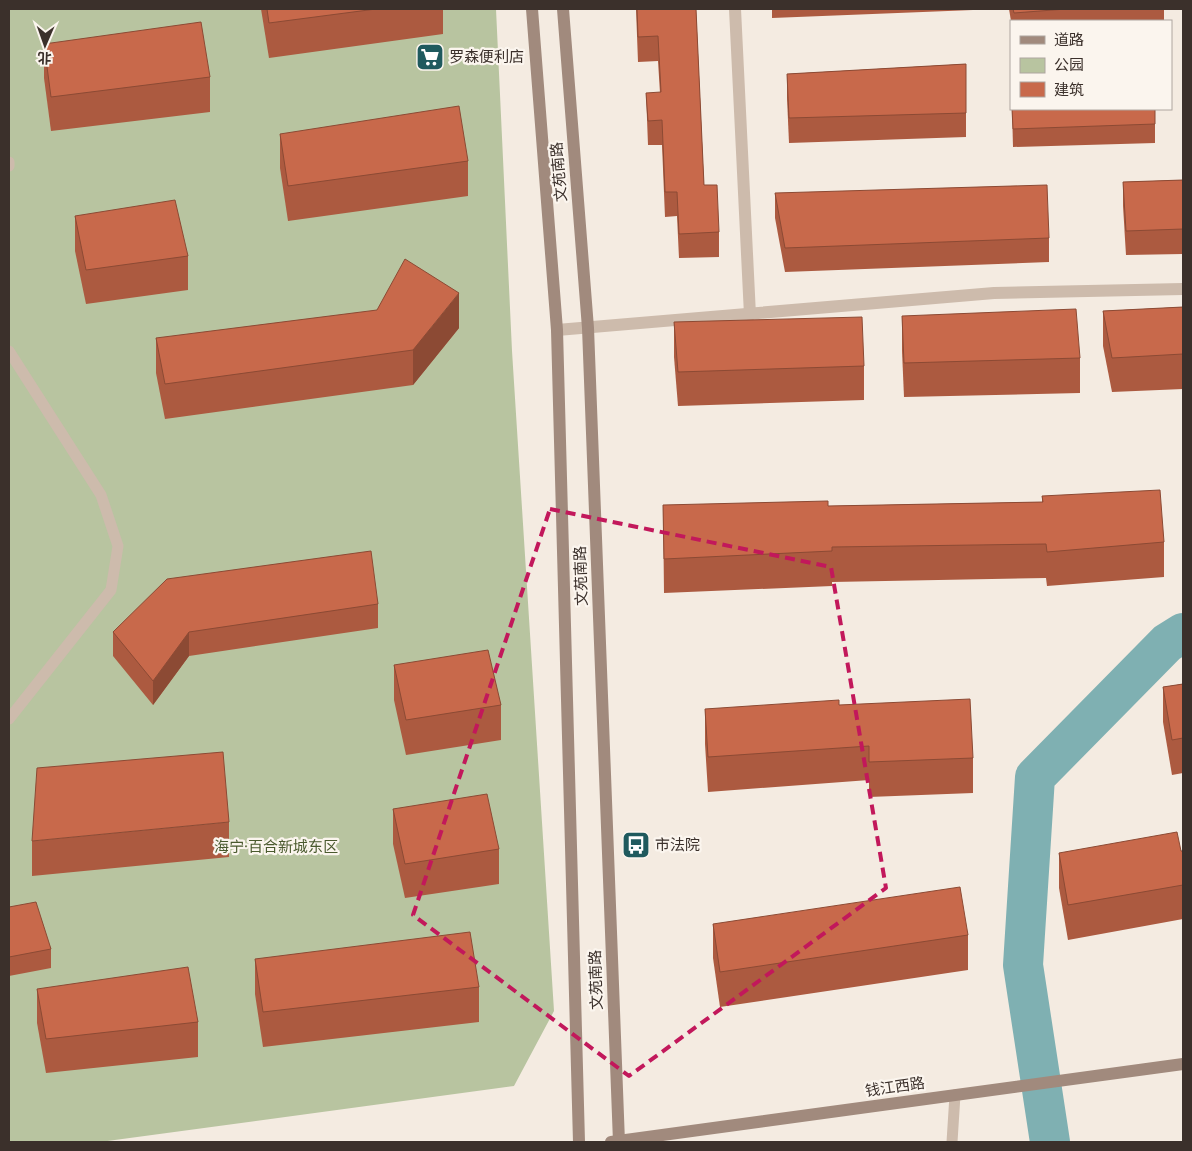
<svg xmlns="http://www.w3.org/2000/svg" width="1192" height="1151" font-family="Roboto,'Noto Sans SC',sans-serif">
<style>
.green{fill:#b8c4a0}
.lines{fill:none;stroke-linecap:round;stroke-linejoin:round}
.river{stroke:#7fb0b2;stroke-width:40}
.lane{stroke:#cdbbac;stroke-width:11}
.street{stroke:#cdbbac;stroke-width:12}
.secondary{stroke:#a18a7d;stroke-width:12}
.wall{fill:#ac5a40}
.shaded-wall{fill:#8c4a34}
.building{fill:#c8694b;stroke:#8c4a34}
.marked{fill:none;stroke:#c2185b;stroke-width:4;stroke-dasharray:10 6;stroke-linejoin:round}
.labels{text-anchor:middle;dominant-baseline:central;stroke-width:4.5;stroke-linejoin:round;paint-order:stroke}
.poi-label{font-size:15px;fill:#3b302b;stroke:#fbf5ee;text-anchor:start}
.street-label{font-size:15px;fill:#3b302b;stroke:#fbf5ee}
.park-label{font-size:15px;fill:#4a5a2e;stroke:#fbf5ee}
</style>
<rect width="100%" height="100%" fill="#f4ebe1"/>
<!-- green -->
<polygon class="green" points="9,9 496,9 512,351 554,1011 514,1086 100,1142 9,1142"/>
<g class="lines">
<!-- river -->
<polyline class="river" points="1050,1142 1023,965 1035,777 1167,643 1183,633"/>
<!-- lane -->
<g class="lane">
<polyline points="9,162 9,166"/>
<polyline points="9,351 101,495 118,546 111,590 9,719"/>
<polyline points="952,1142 955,1095"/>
</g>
<!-- street -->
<g class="street">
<polyline points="735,9 750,315"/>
<polyline points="557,330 994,293 1183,289"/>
</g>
<!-- secondary -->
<g class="secondary">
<polyline points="532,9 557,330 579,1142"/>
<polyline points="563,9 588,328 619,1142"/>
<polyline points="611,1142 1183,1064"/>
</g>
</g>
<!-- wall -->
<g class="wall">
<polygon points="261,9 443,9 443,34 269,58"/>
<polygon points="636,9 696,9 704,185 719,232 719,257 679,258 677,216 665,217 662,145 648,145 646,93 660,93 658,61 638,62"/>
<polygon points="772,9 973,9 973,10 772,18"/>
<polygon points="1009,9 1164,9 1164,21 1011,21"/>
<polygon points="44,44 210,77 210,112 51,131 44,78"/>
<polygon points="966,64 966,137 789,143 787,98 787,74"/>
<polygon points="1012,109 1155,109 1155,143 1013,147"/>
<polygon points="280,134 468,161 468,196 288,221 280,168"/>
<polygon points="1183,180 1183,254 1126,255 1123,206 1123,182"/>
<polygon points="775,193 1049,238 1049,262 785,272 775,218"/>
<polygon points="75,216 188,256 188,290 86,304 75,251"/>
<polygon points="1183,307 1183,389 1112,392 1103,346 1103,311"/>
<polygon points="902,316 1080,358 1080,393 904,397 902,351"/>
<polygon points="674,322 864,366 864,400 678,406 674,357"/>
<polygon points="459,328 413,385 165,419 156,373 156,338"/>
<polygon points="1042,496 1164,542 1164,577 1047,586 1046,578 832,582 832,586 664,593 663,505 828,506 1042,502"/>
<polygon points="378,604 378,628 189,656 153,705 113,656 113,632"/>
<polygon points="394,665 501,705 501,740 406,755 394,700"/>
<polygon points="1183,684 1183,773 1172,775 1163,722 1163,687"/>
<polygon points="839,705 973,758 973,793 869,797 869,780 708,792 705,744 705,709"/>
<polygon points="393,809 499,849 499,884 405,898 393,844"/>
<polygon points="229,822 229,857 32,876 32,841"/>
<polygon points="1181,851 1183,851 1183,919 1068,940 1059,888 1059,853"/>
<polygon points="9,907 51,949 51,968 9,976"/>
<polygon points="713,924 968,935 968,970 720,1007 713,958"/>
<polygon points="255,959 479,987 479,1022 263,1047 255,994"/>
<polygon points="37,989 198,1022 198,1057 46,1073 37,1023"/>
</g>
<!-- shaded-wall -->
<g class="shaded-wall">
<polygon points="459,293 459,328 413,385 413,350"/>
<polygon points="189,632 189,656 153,705 153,681"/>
</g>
<!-- building -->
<g class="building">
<polygon points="267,9 376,9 269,23"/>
<polygon points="637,9 696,9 704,185 717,185 719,232 679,234 677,192 665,192 662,120 648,121 646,93 661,92 658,36 638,37"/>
<polygon points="1013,9 1066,9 1014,13"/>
<polygon points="201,22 210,77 51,97 44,44"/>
<polygon points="966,64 966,113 789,118 787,74"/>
<polygon points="459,106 468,161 288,186 280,134"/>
<polygon points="1012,109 1155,109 1155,124 1013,129"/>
<polygon points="1183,180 1183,229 1126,231 1123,182"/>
<polygon points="1047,185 1049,238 785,248 775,193"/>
<polygon points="175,200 188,256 86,270 75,216"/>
<polygon points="405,259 459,293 413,350 165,384 156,338 377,310"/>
<polygon points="1183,307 1183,354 1112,358 1103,311"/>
<polygon points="1076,309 1080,358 904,363 902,316"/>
<polygon points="862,317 864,366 678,372 674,322"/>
<polygon points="1160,490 1164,542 1047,552 1046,544 832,547 832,551 664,559 663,505 828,501 828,506 1043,502 1042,496"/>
<polygon points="371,551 378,604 189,632 153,681 113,632 167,579"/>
<polygon points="488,650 501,705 406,720 394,665"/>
<polygon points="1183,684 1183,738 1172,740 1163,687"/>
<polygon points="970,699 973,758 869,762 869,746 708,757 705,709 839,700 839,705"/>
<polygon points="223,752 229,822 32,841 37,768"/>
<polygon points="487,794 499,849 405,864 393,809"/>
<polygon points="1177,832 1181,851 1183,851 1183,885 1068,905 1059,853"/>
<polygon points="960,887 968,935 720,972 713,924"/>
<polygon points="36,902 51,949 9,957 9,907"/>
<polygon points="470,932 479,987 263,1012 255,959"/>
<polygon points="188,967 198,1022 46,1039 37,989"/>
</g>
<!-- marked area -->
<path class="marked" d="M 550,509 L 831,567 L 886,888 L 629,1076 L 413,915 Z"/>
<!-- icons -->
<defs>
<symbol id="supermarket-square" viewBox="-11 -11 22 22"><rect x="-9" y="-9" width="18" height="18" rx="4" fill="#1f5a5e" stroke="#fbf5ee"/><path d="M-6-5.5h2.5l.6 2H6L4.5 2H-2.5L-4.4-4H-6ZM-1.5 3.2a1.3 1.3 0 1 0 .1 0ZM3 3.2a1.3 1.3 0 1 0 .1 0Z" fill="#fff"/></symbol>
<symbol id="bus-square" viewBox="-11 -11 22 22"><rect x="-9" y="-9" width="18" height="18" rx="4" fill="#1f5a5e" stroke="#fbf5ee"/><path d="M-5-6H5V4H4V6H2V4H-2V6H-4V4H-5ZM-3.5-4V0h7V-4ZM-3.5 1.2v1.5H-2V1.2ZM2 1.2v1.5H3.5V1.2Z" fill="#fff"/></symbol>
</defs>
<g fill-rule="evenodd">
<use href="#supermarket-square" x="414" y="41" width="32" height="32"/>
<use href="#bus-square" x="620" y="829" width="32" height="32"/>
</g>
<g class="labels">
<!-- poi labels -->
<g class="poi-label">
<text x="449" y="57">罗森便利店</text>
<text x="655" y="845">市法院</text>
</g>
<!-- street labels -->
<g class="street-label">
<text transform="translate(559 172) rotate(-95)">文苑南路</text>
<text transform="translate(581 576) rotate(-92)">文苑南路</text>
<text transform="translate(596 980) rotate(-92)">文苑南路</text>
<text transform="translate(895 1087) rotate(-8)">钱江西路</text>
</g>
<!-- park labels -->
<g class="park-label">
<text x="276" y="847">海宁·百合新城东区</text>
</g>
</g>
<!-- border -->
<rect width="1192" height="1151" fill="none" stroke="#3b302b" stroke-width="20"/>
<!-- legend -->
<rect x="1010" y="20" width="162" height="90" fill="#fbf5ee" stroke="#aea6a0"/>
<rect x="1020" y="36" width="25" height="8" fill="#a18a7d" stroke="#aea6a0"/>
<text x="1054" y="45" font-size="15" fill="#3b302b">道路</text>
<rect x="1020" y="58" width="25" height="15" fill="#b8c4a0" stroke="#aea6a0"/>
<text x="1054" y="70" font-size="15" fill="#3b302b">公园</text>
<rect x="1020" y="82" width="25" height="15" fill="#c8694b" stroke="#aea6a0"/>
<text x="1054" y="95" font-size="15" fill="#3b302b">建筑</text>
<!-- north arrow -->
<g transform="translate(45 45) rotate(182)" stroke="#fbf5ee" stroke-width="4" paint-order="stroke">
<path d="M0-4L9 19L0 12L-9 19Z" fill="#3b302b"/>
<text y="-8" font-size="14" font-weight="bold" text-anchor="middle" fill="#3b302b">北</text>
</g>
</svg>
